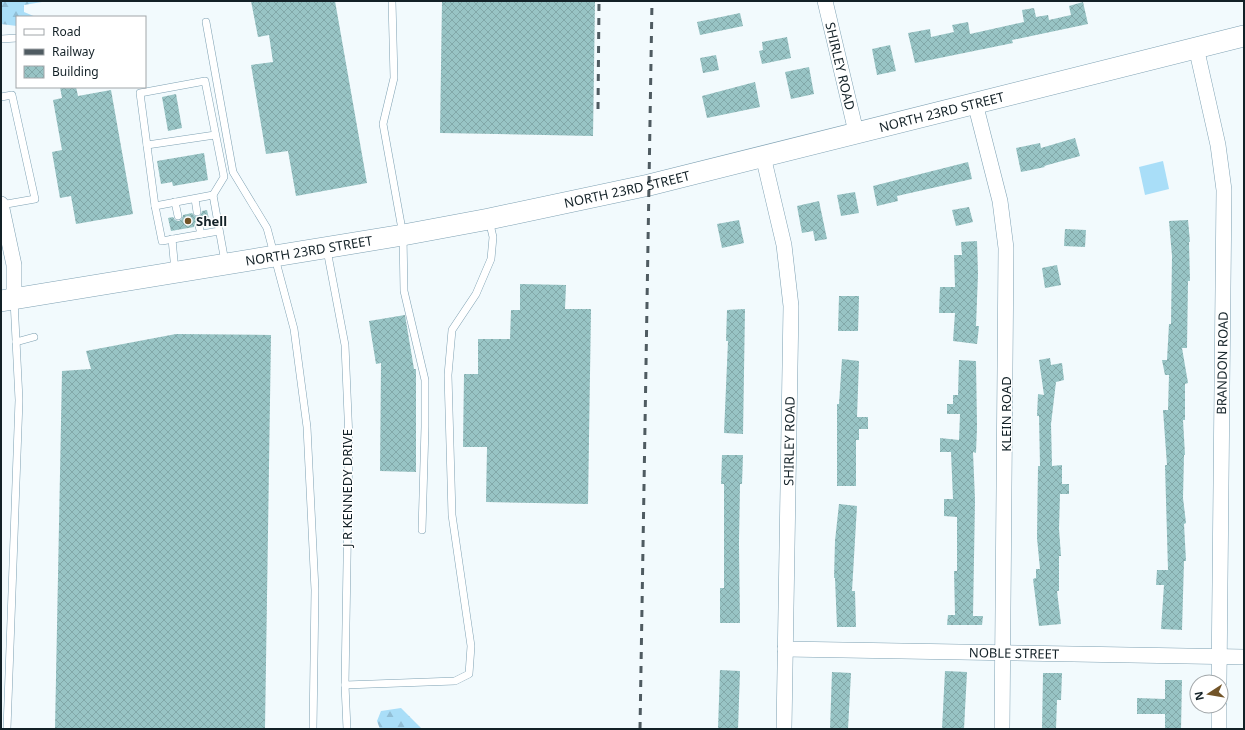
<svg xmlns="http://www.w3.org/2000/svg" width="1245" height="730" font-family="'Noto Sans',sans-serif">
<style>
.grass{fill:#a9def8}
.forest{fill:url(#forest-firs)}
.building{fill:url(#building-cross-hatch)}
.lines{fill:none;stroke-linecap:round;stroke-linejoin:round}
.service-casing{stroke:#7ea1b3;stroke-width:8}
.minor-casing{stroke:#7ea1b3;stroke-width:16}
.secondary-casing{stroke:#7ea1b3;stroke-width:22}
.service{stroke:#fff;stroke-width:7}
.minor{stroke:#fff;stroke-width:15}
.secondary{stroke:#fff;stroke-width:21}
.rail{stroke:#4f5b61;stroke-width:3;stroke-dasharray:7 7;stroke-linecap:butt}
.poi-dot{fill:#725428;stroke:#fff;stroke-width:1.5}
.labels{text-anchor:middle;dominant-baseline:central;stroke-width:3;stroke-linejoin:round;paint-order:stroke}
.street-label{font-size:13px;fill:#132127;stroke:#fff}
.poi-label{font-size:13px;font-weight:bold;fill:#132127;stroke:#fff;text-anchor:start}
</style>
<defs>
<pattern id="forest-firs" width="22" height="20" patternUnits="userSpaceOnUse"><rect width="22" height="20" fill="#a9def8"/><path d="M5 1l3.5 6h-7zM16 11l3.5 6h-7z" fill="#91bed5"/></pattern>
<pattern id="building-cross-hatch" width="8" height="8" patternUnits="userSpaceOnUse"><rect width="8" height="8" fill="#98c4c5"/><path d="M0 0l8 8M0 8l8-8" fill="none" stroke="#82a8a9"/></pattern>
</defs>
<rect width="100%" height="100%" fill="#f2fafd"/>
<!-- grass -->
<polygon class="grass" points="1163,161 1169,189 1145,195 1139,167"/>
<!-- forest -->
<g class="forest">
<polygon points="1,1 48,1 24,5 24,12 36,17 17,17 17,26 1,24"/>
<polygon points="401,708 422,729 380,729 377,721 381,711"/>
</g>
<!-- building -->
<g class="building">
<polygon points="251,1 335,1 367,183 296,196 288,151 266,154 251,65 273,62 269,35 258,37"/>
<polygon points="442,1 595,1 593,136 440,133"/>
<polygon points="1083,2 1088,24 1012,40 1013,43 915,63 908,33 930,29 931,37 954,32 952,25 968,22 970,34 1024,22 1022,10 1034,8 1036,17 1048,15 1049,20 1071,15 1069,6"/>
<polygon points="740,13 743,26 700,35 697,22"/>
<polygon points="787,37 791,58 762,64 759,51 763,50 762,42"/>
<polygon points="890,45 896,71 877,75 872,49"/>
<polygon points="716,55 719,70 703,73 700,58"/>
<polygon points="809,67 814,94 791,99 785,72"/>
<polygon points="755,82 760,107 707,118 702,96"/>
<polygon points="60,87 76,87 78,96 111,90 133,214 76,224 71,196 60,198 52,152 62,150 53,100 62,98"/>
<polygon points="176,94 182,128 168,131 162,97"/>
<polygon points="1075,138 1080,156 1044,166 1045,167 1021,172 1016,148 1040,143 1041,148"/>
<polygon points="204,153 208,180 173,186 172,182 161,184 157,161"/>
<polygon points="968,162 972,179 897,196 898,201 877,206 873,186"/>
<polygon points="855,192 859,213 841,216 837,195"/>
<polygon points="819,201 827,239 815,241 813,231 802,233 797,206"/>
<polygon points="969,207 973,222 956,226 952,210"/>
<polygon points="207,210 210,224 204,225 198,221 195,223 194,227 171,231 168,218 173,217 175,220 179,221 182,219 183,215 192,213 195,216 198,217 201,214 202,211"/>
<polygon points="739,220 744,243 722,248 717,224"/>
<polygon points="1188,220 1190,242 1189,242 1190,281 1188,281 1187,348 1182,348 1188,383 1185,384 1185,420 1183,420 1185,455 1184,455 1183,498 1186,523 1184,524 1186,561 1184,561 1182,630 1161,629 1164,585 1156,585 1157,570 1168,570 1165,465 1167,465 1163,410 1168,410 1169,375 1165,375 1162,360 1167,360 1169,324 1171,324 1172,256 1169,221"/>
<polygon points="1065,229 1086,230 1085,247 1064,246"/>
<polygon points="977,241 978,274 976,326 979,326 977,344 953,341 955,313 939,313 940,287 955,287 954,255 962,255 961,242"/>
<polygon points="1057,265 1061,285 1045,288 1042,268"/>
<polygon points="520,284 566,285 565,309 591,309 588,504 486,502 487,447 463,447 464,374 478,374 478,339 510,339 511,310 520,310"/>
<polygon points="839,296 859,296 858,331 838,331"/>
<polygon points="745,309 743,434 724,433 728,341 726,341 727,310"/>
<polygon points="405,315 414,369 416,369 416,472 380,471 381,363 376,364 369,321"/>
<polygon points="176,334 271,335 265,729 55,729 62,371 91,369 86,351"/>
<polygon points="1050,358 1051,365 1062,363 1064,380 1056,382 1051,424 1052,466 1062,465 1062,484 1069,484 1069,494 1060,494 1059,529 1061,556 1059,556 1059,591 1057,591 1061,624 1039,626 1033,579 1036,578 1036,569 1040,569 1037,538 1038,466 1040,466 1039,416 1037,416 1038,394 1044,395 1039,360"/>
<polygon points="842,359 859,361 857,417 868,417 868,429 859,429 859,440 856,440 856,486 837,486 837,404 839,404"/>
<polygon points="959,360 976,361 977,427 976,453 973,452 975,500 973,616 983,616 982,625 947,625 948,615 955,615 954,571 957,571 957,517 944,516 944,499 953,499 951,452 940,452 940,438 959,440 960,414 947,414 947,404 953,404 953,395 958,395"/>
<polygon points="722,455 743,455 742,484 740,484 739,544 740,623 720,623 720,588 724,588 724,484 721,484"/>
<polygon points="839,504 857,506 852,591 855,591 856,627 837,627 835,578 834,578 835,541"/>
<polygon points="720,670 740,671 738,729 718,729"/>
<polygon points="945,671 967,672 964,729 942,729"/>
<polygon points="832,672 851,673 848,729 830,729"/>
<polygon points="1043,673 1062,673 1061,700 1057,700 1056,729 1042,729"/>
<polygon points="1165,680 1182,680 1181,729 1165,729 1165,714 1137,714 1137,698 1165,699"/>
</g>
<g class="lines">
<defs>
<g id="service">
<polyline points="392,1 394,78 383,124 403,235 404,291 425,380 425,427 422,530"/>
<polyline points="206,22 233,172 267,228 294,329 307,427 315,590 313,729"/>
<polyline points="1,39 17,38"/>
<polyline points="1,97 12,95 35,199 1,205"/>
<polyline points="147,145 215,135"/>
<polyline points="195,199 197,212"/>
<polyline points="175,202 178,216"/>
<polyline points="155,206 140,93 205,81 224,177 213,195"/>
<polyline points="199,226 201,234"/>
<polyline points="219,231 162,241 155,206 213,195 225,262"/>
<polyline points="172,239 175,271"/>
<polyline points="327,250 345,345 349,440 345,685 347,729"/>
<polyline points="16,342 34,337"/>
<polyline points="345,685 455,681 469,674 471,646 452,515 448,375 452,330 476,294 491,259 493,237 489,220"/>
<polyline points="7,729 19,400 14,300"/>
</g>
<g id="minor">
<path id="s1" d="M 825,1 L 856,132"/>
<polyline points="1196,47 1218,145 1224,190 1219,682"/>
<polyline points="975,103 1000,201 1006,248 1002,729"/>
<polyline points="763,156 784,245 791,306 784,729"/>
<polyline points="1,204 14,265 14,298"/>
<path id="s2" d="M 785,649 L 1244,657"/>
<polyline points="1219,729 1219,706"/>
</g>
<g id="secondary">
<path id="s3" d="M 1,301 L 403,235 L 489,219 L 649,185 L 1244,36"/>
</g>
</defs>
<!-- service casing -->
<use href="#service" class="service-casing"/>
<!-- minor casing -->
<use href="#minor" class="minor-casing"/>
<!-- secondary casing -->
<use href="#secondary" class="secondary-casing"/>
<!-- service -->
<use href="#service" class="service"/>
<!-- minor -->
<use href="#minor" class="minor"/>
<!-- secondary -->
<use href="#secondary" class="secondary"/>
<!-- rail -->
<g class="rail">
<polyline points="598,109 599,1"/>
<polyline points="640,729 652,1"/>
</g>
</g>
<!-- markers -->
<circle class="poi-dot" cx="188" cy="221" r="4"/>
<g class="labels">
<!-- street labels -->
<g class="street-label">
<text stroke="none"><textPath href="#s1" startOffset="67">SHIRLEY ROAD</textPath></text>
<text stroke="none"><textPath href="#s3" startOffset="960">NORTH 23RD STREET</textPath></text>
<text stroke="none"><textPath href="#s3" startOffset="636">NORTH 23RD STREET</textPath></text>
<text stroke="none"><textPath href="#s3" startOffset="312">NORTH 23RD STREET</textPath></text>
<text transform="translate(1222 363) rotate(-89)">BRANDON ROAD</text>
<text transform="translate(1006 414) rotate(-90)">KLEIN ROAD</text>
<text transform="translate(789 441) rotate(-89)">SHIRLEY ROAD</text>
<text transform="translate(347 488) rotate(-90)">J R KENNEDY DRIVE</text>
<text stroke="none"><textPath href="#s2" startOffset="229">NOBLE STREET</textPath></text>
</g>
<!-- poi labels -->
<g class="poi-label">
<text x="196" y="221">Shell</text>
</g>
</g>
<!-- border -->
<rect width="1245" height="730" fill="none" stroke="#132127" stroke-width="4"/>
<!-- legend -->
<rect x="16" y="16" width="130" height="72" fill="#ffffff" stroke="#a1a6a9"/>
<rect x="24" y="29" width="20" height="6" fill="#ffffff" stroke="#a1a6a9"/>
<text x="52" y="36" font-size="12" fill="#132127">Road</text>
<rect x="24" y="49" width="20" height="6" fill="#4f5b61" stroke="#a1a6a9"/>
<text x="52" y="56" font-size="12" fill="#132127">Railway</text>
<rect x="24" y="66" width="20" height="12" fill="url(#building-cross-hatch)" stroke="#a1a6a9"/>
<text x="52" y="76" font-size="12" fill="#132127">Building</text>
<!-- north arrow -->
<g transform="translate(1209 694) rotate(258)"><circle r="19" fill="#ffffff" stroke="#a1a6a9"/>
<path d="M0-3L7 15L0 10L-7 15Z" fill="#725428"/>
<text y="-6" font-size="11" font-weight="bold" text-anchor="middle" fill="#132127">N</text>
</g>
</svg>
